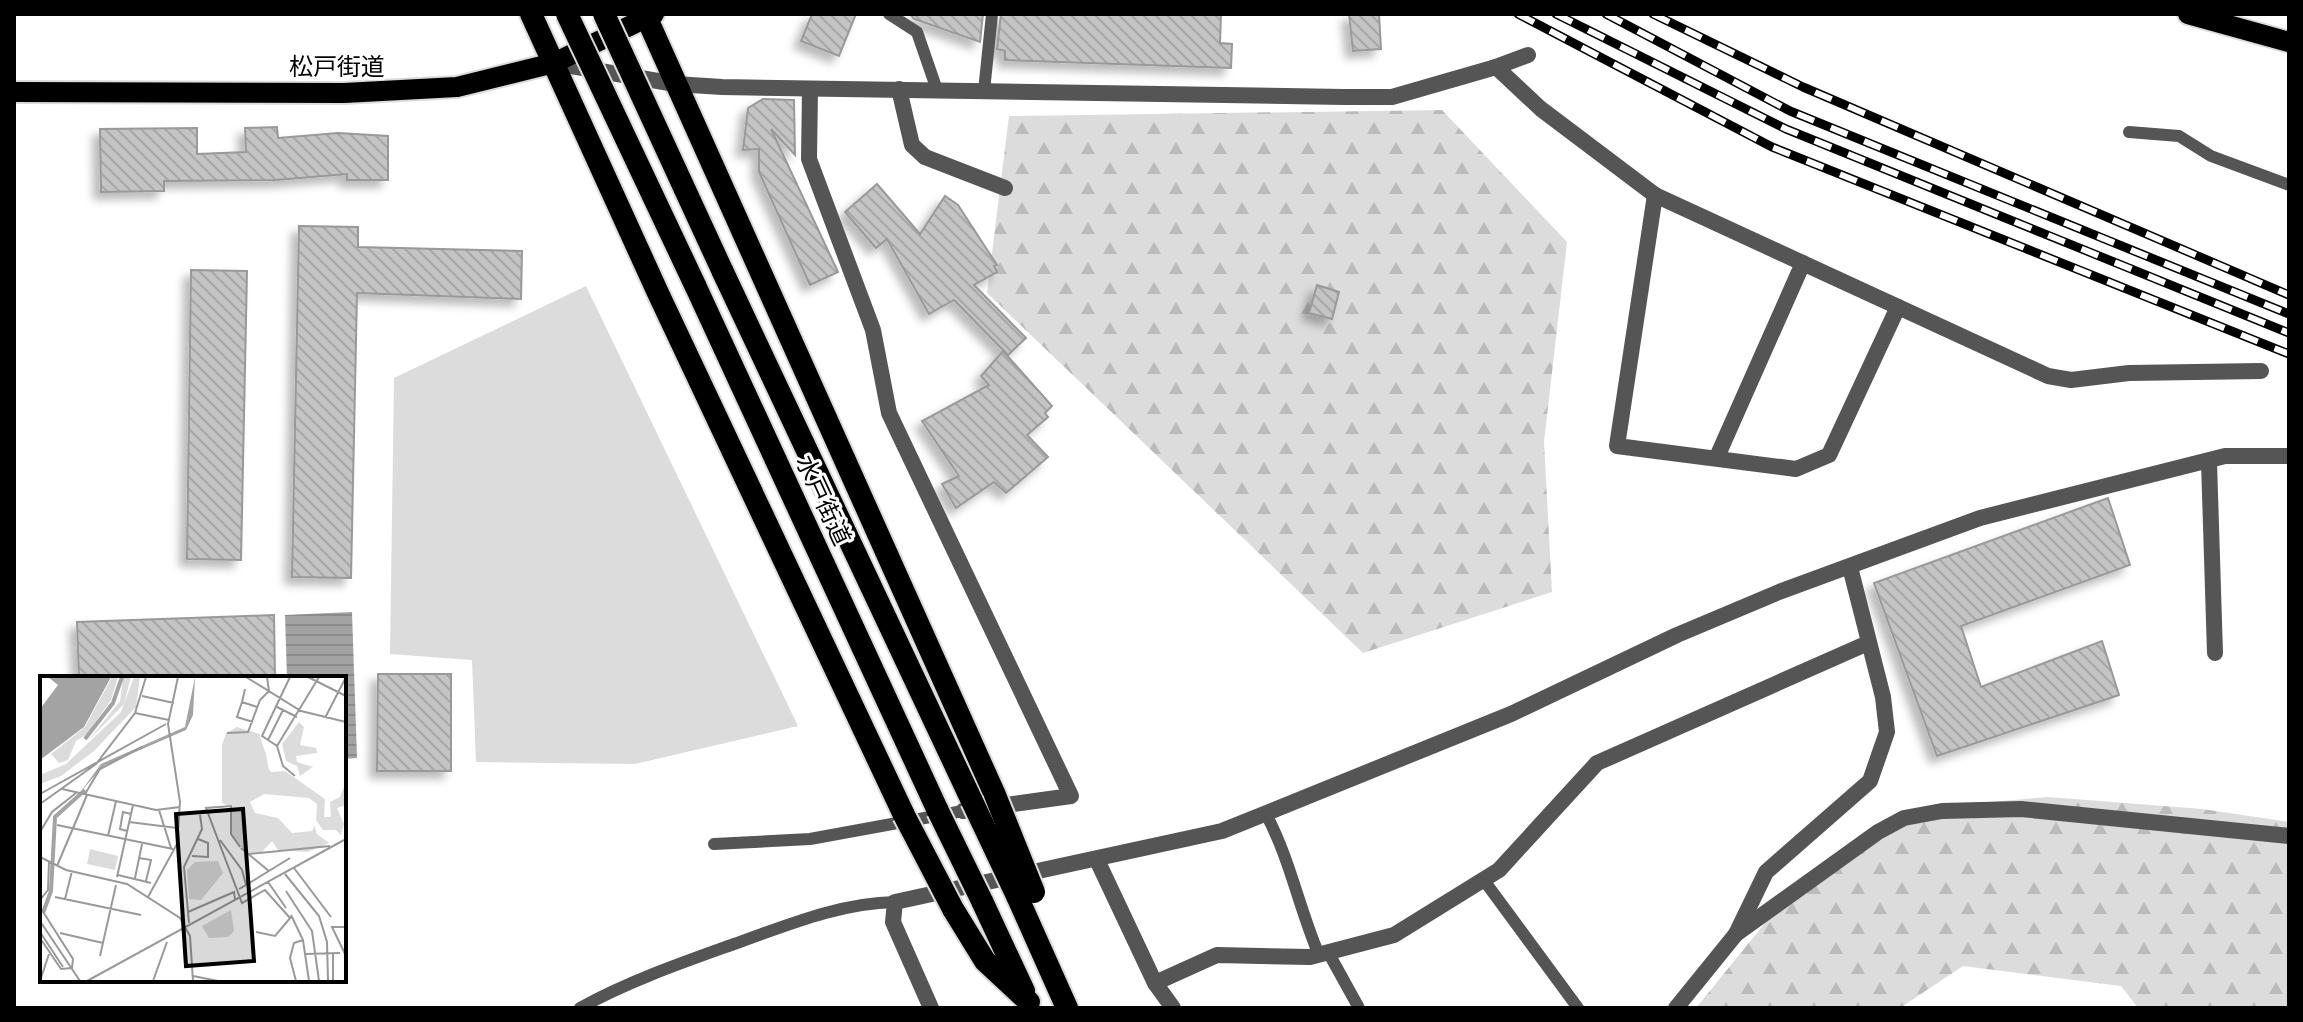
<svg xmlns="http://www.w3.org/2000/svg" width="2303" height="1022" font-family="'IBM Plex Sans','Noto Sans JP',sans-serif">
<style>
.green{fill:#dcdcdc}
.forest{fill:url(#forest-firs)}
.water{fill:url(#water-rules)}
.building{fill:url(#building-back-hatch);stroke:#999;stroke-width:2;filter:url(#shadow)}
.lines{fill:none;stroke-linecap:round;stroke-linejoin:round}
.primary-casing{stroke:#dbdbdb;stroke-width:24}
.trunk-casing{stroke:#dbdbdb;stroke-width:26}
.service{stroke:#555;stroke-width:12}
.pedestrian{stroke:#555;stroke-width:16}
.minor{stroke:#555;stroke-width:16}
.primary{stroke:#000;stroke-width:20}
.trunk{stroke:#000;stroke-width:22}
.rail-casing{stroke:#000;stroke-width:9}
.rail{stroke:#fff;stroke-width:6;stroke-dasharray:18;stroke-linecap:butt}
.trunk-bridge-casing{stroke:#dbdbdb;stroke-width:26;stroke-linecap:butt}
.trunk-bridge{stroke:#000;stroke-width:22}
.labels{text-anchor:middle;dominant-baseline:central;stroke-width:6;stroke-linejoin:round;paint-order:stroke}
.street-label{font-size:24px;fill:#000;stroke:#fff}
.inset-river{fill:none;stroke:#a3a3a3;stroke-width:4}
.inset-road{fill:none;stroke:#999;stroke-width:2}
.view{fill:#000;fill-opacity:0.15;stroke:#000;stroke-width:4}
.inset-edge{fill:none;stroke:#000;stroke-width:4}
</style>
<defs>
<pattern id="forest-firs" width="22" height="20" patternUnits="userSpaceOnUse" patternTransform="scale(2)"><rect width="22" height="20" fill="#dcdcdc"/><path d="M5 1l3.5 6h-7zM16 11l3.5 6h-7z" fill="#bbb"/></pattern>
<pattern id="water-rules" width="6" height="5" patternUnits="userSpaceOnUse" patternTransform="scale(2)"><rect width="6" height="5" fill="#a3a3a3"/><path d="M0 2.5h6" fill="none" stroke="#8b8b8b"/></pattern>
<pattern id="building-back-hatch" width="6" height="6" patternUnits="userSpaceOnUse" patternTransform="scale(2)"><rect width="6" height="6" fill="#c4c4c4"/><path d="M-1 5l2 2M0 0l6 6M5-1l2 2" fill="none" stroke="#a7a7a7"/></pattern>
<filter id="shadow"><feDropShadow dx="-7" dy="7" stdDeviation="4" flood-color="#0004"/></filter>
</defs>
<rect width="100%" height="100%" fill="#fff"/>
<!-- green -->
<polygon class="green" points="586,286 798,726 635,764 476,762 472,660 390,654 394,378"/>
<!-- forest -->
<g class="forest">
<polygon points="1442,110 1567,242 1544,442 1552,592 1363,653 987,293 1009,116"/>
<polygon points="2048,797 2202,809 2289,822 2289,1008 2138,1008 2121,986 1963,966 1900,1008 1696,1008 1778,907 1931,807"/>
</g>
<!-- water -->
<polygon class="water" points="352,612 357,758 344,759 344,678 287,678 285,615"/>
<!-- building -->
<g class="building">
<polygon points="812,14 856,14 839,56 801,41"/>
<polygon points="910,14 983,14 980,42 914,19"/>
<polygon points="1001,14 1221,14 1220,43 1232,44 1231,68 1005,60 1005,51 997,49"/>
<polygon points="1349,14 1379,14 1381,49 1353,51"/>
<polygon points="763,99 794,100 795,155 771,129 838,272 810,285 759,172 759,149 743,150 748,108"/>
<polygon points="277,127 278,138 338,133 388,136 388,180 347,180 347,174 276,180 164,181 164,191 101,192 100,129 197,128 197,154 246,152 245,128"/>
<polygon points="877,184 920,234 945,196 958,205 997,265 994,266 997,272 974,285 1026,338 1008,355 954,300 929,314 887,239 876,248 845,212"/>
<polygon points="299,226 358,227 358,247 522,251 521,299 357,293 351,578 292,577"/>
<polygon points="191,270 247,271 241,560 187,559"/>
<polygon points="1317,285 1339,292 1332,319 1309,313"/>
<polygon points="1003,351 1052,406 1045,413 1048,417 1027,435 1048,457 1006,493 994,482 956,508 942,484 959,476 922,421 989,385 981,376"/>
<polygon points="2108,498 2130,565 1961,626 1981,687 2102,641 2119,695 1937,756 1874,583"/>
<polygon points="274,615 275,678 79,678 77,622"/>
<polygon points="378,674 451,674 451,771 377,771"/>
</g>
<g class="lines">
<defs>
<g id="primary">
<polyline points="2188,14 2289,42"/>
<polyline points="14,92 344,93 457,87 554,63 654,14"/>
</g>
<g id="trunk">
<polyline points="531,14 658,293 904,815"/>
<polyline points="645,14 995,795"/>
<polyline points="722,270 972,801"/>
<polyline points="695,285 938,811"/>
<polyline points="1017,896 1067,1008"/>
<polyline points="982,901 1024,991"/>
<polyline points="953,909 985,961 1029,1002"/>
</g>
</defs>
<!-- primary casing -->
<use href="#primary" class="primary-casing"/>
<!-- trunk casing -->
<use href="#trunk" class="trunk-casing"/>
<!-- service -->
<g class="service">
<polyline points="889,14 917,32 937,90"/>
<polyline points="984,91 992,14"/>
<polyline points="2129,132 2179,136 2211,156 2289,185"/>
<path d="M 1266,814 C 1290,859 1299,908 1319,955"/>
<polyline points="714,844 810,839 963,811"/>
<polyline points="1483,879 1578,1008"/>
<polyline points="1328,952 1359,1008"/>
<path d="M 580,1008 C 629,981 681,963 734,944 C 785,926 839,903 895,902"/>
</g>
<!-- pedestrian -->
<polyline class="pedestrian" points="899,89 912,145 925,157 1005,188"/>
<!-- minor -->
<g class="minor">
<polyline points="554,63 675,84 722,87 1344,97 1392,97 1496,67 1541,109 1655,195 2048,376 2071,380 2129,373 2261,371"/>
<polyline points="1493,68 1528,55"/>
<polyline points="810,89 809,159 873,330 889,413 1071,796 963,811"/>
<polyline points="1655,195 1617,446 1796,469 1829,455 1898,307"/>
<polyline points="1717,457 1803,263"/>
<polyline points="2209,462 2215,653"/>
<polyline points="1097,860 1155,983 1217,955 1310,957 1394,935 1499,870 1597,763 1868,643"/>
<polyline points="1736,934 1878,832 1904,818 1942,811 2021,809 2289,836"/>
<polyline points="1155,983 1173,1008"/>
<polyline points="931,1008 893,922 895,902 1222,831 1511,714 1677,635 1779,592 1980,518 2225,456 2289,456"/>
<polyline points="1676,1008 1736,934 1766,872 1870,781 1887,732 1883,697 1850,567"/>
</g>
<!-- primary -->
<use href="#primary" class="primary"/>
<!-- trunk -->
<use href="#trunk" class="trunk"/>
<defs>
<g id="rail">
<polyline points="1518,14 1772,147 2289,354"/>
<polyline points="1556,14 1786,129 2289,333"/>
<polyline points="1606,14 1790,111 2289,314"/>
<polyline points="1653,14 1803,87 2289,295"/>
</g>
</defs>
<!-- rail casing -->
<use href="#rail" class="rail-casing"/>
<!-- rail -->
<use href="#rail" class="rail"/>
<defs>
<g id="trunk-bridge">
<polyline points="567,14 695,285"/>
<polyline points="604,14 722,270"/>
<polyline points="995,795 1034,892"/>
<polyline points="972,801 1017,896"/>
<polyline points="938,811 982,901"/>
<polyline points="904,815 953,909"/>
</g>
</defs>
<!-- trunk-bridge casing -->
<use href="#trunk-bridge" class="trunk-bridge-casing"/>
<!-- trunk-bridge -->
<use href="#trunk-bridge" class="trunk-bridge"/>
</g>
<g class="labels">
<!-- street labels -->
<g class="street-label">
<text x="337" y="66">松戸街道</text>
<text transform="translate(824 500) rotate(65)">水戸街道</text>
</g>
</g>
<!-- overview -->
<g transform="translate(40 676)">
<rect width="306" height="306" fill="#fff"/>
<path d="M 72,1 L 78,1 L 71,24 L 47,58 L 36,65 L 28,84 L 19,87 L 11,78 L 45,51 ZM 83,1 L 91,1 L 84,28 L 47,66 L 80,25 ZM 94,1 L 100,1 L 96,31 L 54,75 L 21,100 L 0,108 L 0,99 L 26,88 L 81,36 ZM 209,56 L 220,61 L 226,78 L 229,95 L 221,120 L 194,106 L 195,86 L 186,58 ZM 50,173 L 78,180 L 75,194 L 47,188 ZM 191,234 L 194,255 L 188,261 L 169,262 L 162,250 Z" fill="#dcdcdc"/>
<path d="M 259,46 L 264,51 L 260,69 L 276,72 L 277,77 L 256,80 L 257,86 L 273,91 L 260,100 L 257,90 L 246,85 L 242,68 ZM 197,51 L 220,58 L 219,79 L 231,96 L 245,95 L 285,123 L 284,141 L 291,141 L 290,126 L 300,121 L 306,106 L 306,129 L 297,132 L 304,148 L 301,159 L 296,154 L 283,154 L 276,144 L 277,128 L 269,122 L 224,118 L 210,126 L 215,137 L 238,142 L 252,157 L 272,155 L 275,149 L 276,157 L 289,167 L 267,176 L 238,174 L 232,165 L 221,177 L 209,177 L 198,169 L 191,159 L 190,131 L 182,127 L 182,69 L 186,57 ZM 178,185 L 183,197 L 161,224 L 149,223 L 147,194 L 155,186 Z" fill="#dcdcdc"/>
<path d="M 8,1 L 71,1 L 44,51 L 0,84 L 0,33 L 18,9 ZM 155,1 L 153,39 L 146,54 L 63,90 L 39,118 L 61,88 L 145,51 Z" fill="#a3a3a3"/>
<path class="inset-river" d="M 45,63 L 73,27 L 82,1M 3,237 L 11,215 L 15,141 L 45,114"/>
<path class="inset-road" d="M 206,1 L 261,35 L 306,46M 250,1 L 222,60 L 237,70 L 243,90 L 255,100M 268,1 L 306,20M 205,13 L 202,26 L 217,31M 102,20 L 134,27M 202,26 L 197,41 L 213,46M 235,30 L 257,41M 95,37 L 129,44M 285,42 L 306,1M 187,57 L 208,56 L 220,24 L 229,15 L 227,1M 228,64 L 243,34M 237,70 L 279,1M 22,113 L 116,134 L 140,131M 0,118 L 126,48M 45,118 L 60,93 L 102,71M 0,128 L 56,88 L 95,37 L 106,1M 119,134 L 131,172M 89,146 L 137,152M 17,149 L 133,173M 87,155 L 80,153 L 83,136 L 91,138M 0,156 L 12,136 L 36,117M 68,160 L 76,125M 180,164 L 202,194 L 206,209 L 199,213M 200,171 L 191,158 L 191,130 L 166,132 L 202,227 L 225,214 L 250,242M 201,172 L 229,195M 209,178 L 290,170M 152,180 L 168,181 L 168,167 L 158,163M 0,181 L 26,194 L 87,208 L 140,242 L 150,260 L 153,305M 99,182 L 111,184 L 106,205M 17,190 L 47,119M 254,192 L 291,241M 245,198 L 279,240 L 287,266 L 288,305M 78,199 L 111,207M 77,201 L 93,129M 95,202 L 102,168M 228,206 L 246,232M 206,209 L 250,182M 246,215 L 272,255 L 279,305M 15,221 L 101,239M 108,221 L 137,168 L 140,126 L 128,48 L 138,1M 25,223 L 32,195M 0,224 L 8,214 L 9,186M 0,231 L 33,283 L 32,292 L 21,293 L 0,262M 148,236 L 194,216 L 195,223M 251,239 L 263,264 L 269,305M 0,245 L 40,305M 149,247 L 144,191 L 162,153 L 160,139M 306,251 L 292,251 L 306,280M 0,256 L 23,291M 216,256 L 235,260 L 251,241M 20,257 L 63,267M 266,278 L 300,277M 60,280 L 76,209M 153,300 L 178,305M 0,305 L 9,278M 47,305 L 304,164M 113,305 L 127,266M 256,305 L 250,282 L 254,267 L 263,264M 293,305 L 293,277"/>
<path class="view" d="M 203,133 L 214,285 L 146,290 L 136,138 Z"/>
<rect width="306" height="306" class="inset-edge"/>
</g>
<!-- border -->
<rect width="2303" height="1022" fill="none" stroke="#000000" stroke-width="32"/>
</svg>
